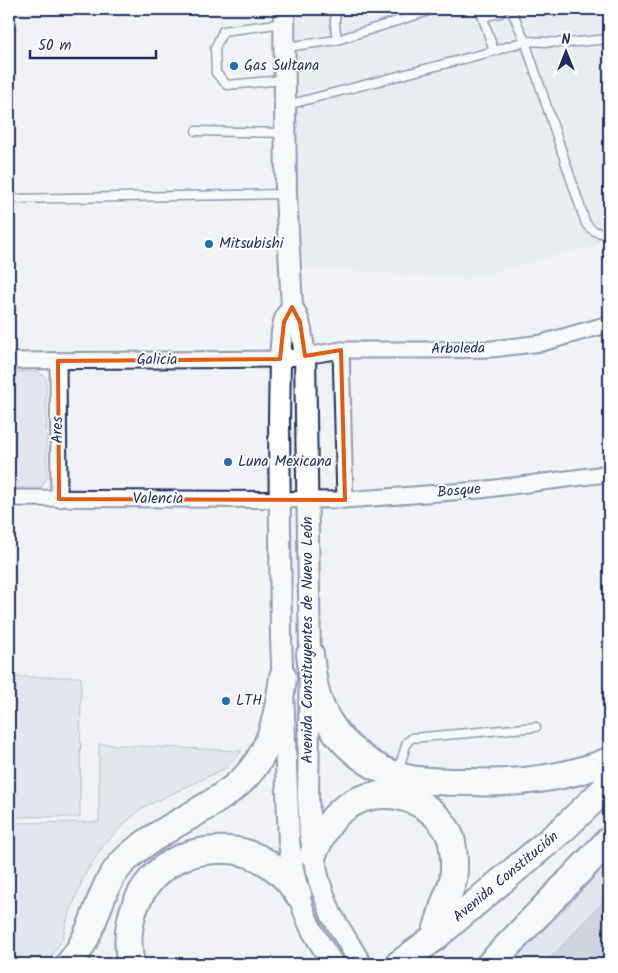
<svg xmlns="http://www.w3.org/2000/svg" width="618" height="973" font-family="Kalam,sans-serif">
<style>
.built{fill:#e1e4ea}
.green{fill:#d2d6df;stroke:#76829e}
.water{fill:#a8b0c2;stroke:#707c9a}
.lines{fill:none;stroke-linecap:round;stroke-linejoin:round}
.lane-casing{stroke:#1b2f5e;stroke-width:11}
.street-casing{stroke:#1b2f5e;stroke-width:19}
.secondary-casing{stroke:#1b2f5e;stroke-width:24}
.highway-casing{stroke:#1b2f5e;stroke-width:30}
.lane{stroke:#fff;stroke-width:8}
.street{stroke:#fff;stroke-width:15}
.secondary{stroke:#fff;stroke-width:20}
.highway{stroke:#fff;stroke-width:26}
.marked{fill:none;stroke:#e8590c;stroke-width:4;stroke-linejoin:round}
.poi-dot{fill:#1f6fb2;stroke:#fff;stroke-width:2}
.labels{text-anchor:middle;dominant-baseline:central;stroke-width:4;stroke-linejoin:round;paint-order:stroke}
.poi-label{font-size:15px;fill:#1b2f5e;stroke:#fff;text-anchor:start}
.street-label{font-size:15px;fill:#1b2f5e;stroke:#fff}
</style>
<rect width="100%" height="100%" fill="#f1f2f5"/>
<filter id="ink" filterUnits="userSpaceOnUse"><feTurbulence type="fractalNoise" baseFrequency=".02" numOctaves="2"/><feDisplacementMap in="SourceGraphic" scale="10" xChannelSelector="R" yChannelSelector="G"/><feConvolveMatrix kernelMatrix="1 2 1 2 8 2 1 2 1" color-interpolation-filters="sRGB"/></filter>
<g filter="url(#ink)">
<!-- built -->
<polygon class="built" points="294,9 609,9 609,241 470,278 296,267"/>
<!-- green -->
<g class="green">
<polygon points="9,372 39,372 46,378 47,478 41,488 9,488"/>
<polygon points="9,677 81,677 80,817 9,817"/>
<polygon points="99,744 242,751 226,768 142,808 125,823 102,847 84,876 67,920 62,940 51,957 38,964 9,964 9,823 99,822"/>
<polygon points="609,861 609,964 509,964 567,907"/>
</g>
<!-- water -->
<polygon class="water" points="609,895 609,964 545,964"/>
<g class="lines">
<defs>
<g id="lane">
<polyline points="480,9 494,51"/>
<path d="M 511,9 L 525,41 L 586,224 C 593,232 599,234 609,233"/>
<polyline points="483,17 500,13 504,9"/>
<path d="M 337,40 C 336,30 332,17 339,9"/>
<polyline points="286,47 337,40 435,9"/>
<polyline points="283,80 227,85 216,73 215,48 223,31 284,23"/>
<polyline points="287,105 494,51 525,41 567,43 609,39"/>
<polyline points="196,131 285,133"/>
<polyline points="9,199 284,194"/>
<polyline points="398,771 407,742 412,738 536,727"/>
</g>
<g id="street">
<polyline points="341,350 345,500"/>
<polyline points="9,361 280,359 305,356 341,350 428,350 492,349 542,343 609,324"/>
<polyline points="58,361 59,499"/>
<polyline points="9,498 345,500 480,490 598,475 609,472"/>
</g>
<g id="secondary">
<path d="M 284,9 L 286,194 L 292,307 C 302,322 302,339 305,356 L 310,654 L 308,795 L 310,834 L 319,881 L 331,914 L 361,964"/>
<path d="M 292,307 L 287,314 L 284,322 L 282,332 L 280,359 L 279,419 L 281,638 L 289,842 C 293,872 298,901 311,928 C 317,940 326,952 333,964"/>
</g>
<g id="highway">
<path d="M 310,654 C 312,670 313,687 319,702 C 334,741 370,771 411,779 C 431,782 451,782 471,782 C 517,784 567,778 609,761"/>
<path d="M 313,854 C 321,837 328,821 342,810 C 372,786 414,792 439,819 C 445,826 450,833 452,842 C 454,854 455,868 453,880 C 451,888 448,895 445,902 C 441,914 438,926 434,938"/>
<path d="M 69,964 C 78,953 85,941 90,928 C 100,905 105,880 124,861 C 139,846 158,835 176,824 C 193,814 212,804 228,792 C 269,763 277,723 283,677"/>
<path d="M 131,964 C 118,906 156,851 217,850 C 235,849 254,854 269,864 C 281,872 290,882 298,894"/>
<polyline points="399,964 434,938 562,830 609,785"/>
<polyline points="490,964 609,840"/>
</g>
</defs>
<!-- lane casing -->
<use href="#lane" class="lane-casing"/>
<!-- street casing -->
<use href="#street" class="street-casing"/>
<!-- secondary casing -->
<use href="#secondary" class="secondary-casing"/>
<!-- highway casing -->
<use href="#highway" class="highway-casing"/>
<!-- lane -->
<use href="#lane" class="lane"/>
<!-- street -->
<use href="#street" class="street"/>
<!-- secondary -->
<use href="#secondary" class="secondary"/>
<!-- highway -->
<use href="#highway" class="highway"/>
</g>
</g>
<!-- marked area -->
<path d="M0 0H618V973H0ZM 292,307 L 300,322 L 305,356 L 341,350 L 345,500 L 59,499 L 58,361 L 280,359 L 284,322 Z" fill="#f1f2f5" fill-opacity=".55" fill-rule="evenodd"/>
<path class="marked" d="M 292,307 L 300,322 L 305,356 L 341,350 L 345,500 L 59,499 L 58,361 L 280,359 L 284,322 Z"/>
<!-- markers -->
<g class="poi-dot">
<circle cx="234" cy="66" r="5"/>
<circle cx="209" cy="244" r="5"/>
<circle cx="228" cy="462" r="5"/>
<circle cx="226" cy="701" r="5"/>
</g>
<g class="labels">
<!-- poi labels -->
<g class="poi-label">
<text x="244" y="66">Gas Sultana</text>
<text x="219" y="244">Mitsubishi</text>
<text x="238" y="462">Luna Mexicana</text>
<text x="236" y="701">LTH</text>
</g>
<!-- street labels -->
<g class="street-label">
<text transform="translate(458 349) rotate(-1)">Arboleda</text>
<text x="157" y="360">Galicia</text>
<text transform="translate(58 430) rotate(-90)">Ares</text>
<text transform="translate(459 491) rotate(-5)">Bosque</text>
<text x="158" y="499">Valencia</text>
<text transform="translate(308 640) rotate(-90)">Avenida Constituyentes de Nuevo León</text>
<text transform="translate(506 877) rotate(-40)">Avenida Constitución</text>
</g>
</g>
<!-- margin -->
<rect width="618" height="973" fill="none" stroke="#fff" stroke-width="30"/>
<rect x="15" y="15" width="588" height="943" fill="none" stroke="#1b2f5e" stroke-width="2" filter="url(#ink)"/>
<!-- north arrow -->
<g transform="translate(566 52)" stroke="#ffffff" stroke-width="4" paint-order="stroke">
<path d="M0-4L9 19L0 12L-9 19Z" fill="#1b2f5e"/>
<text y="-8" font-size="14" font-weight="bold" text-anchor="middle" fill="#1b2f5e">N</text>
</g>
<!-- scale -->
<path d="M30 50v8h126v-8" fill="none" stroke="#1b2f5e" stroke-width="2.5"/>
<text x="38" y="50" font-size="15" fill="#1b2f5e" stroke="#ffffff" stroke-width="4" paint-order="stroke">50 m</text>
</svg>
